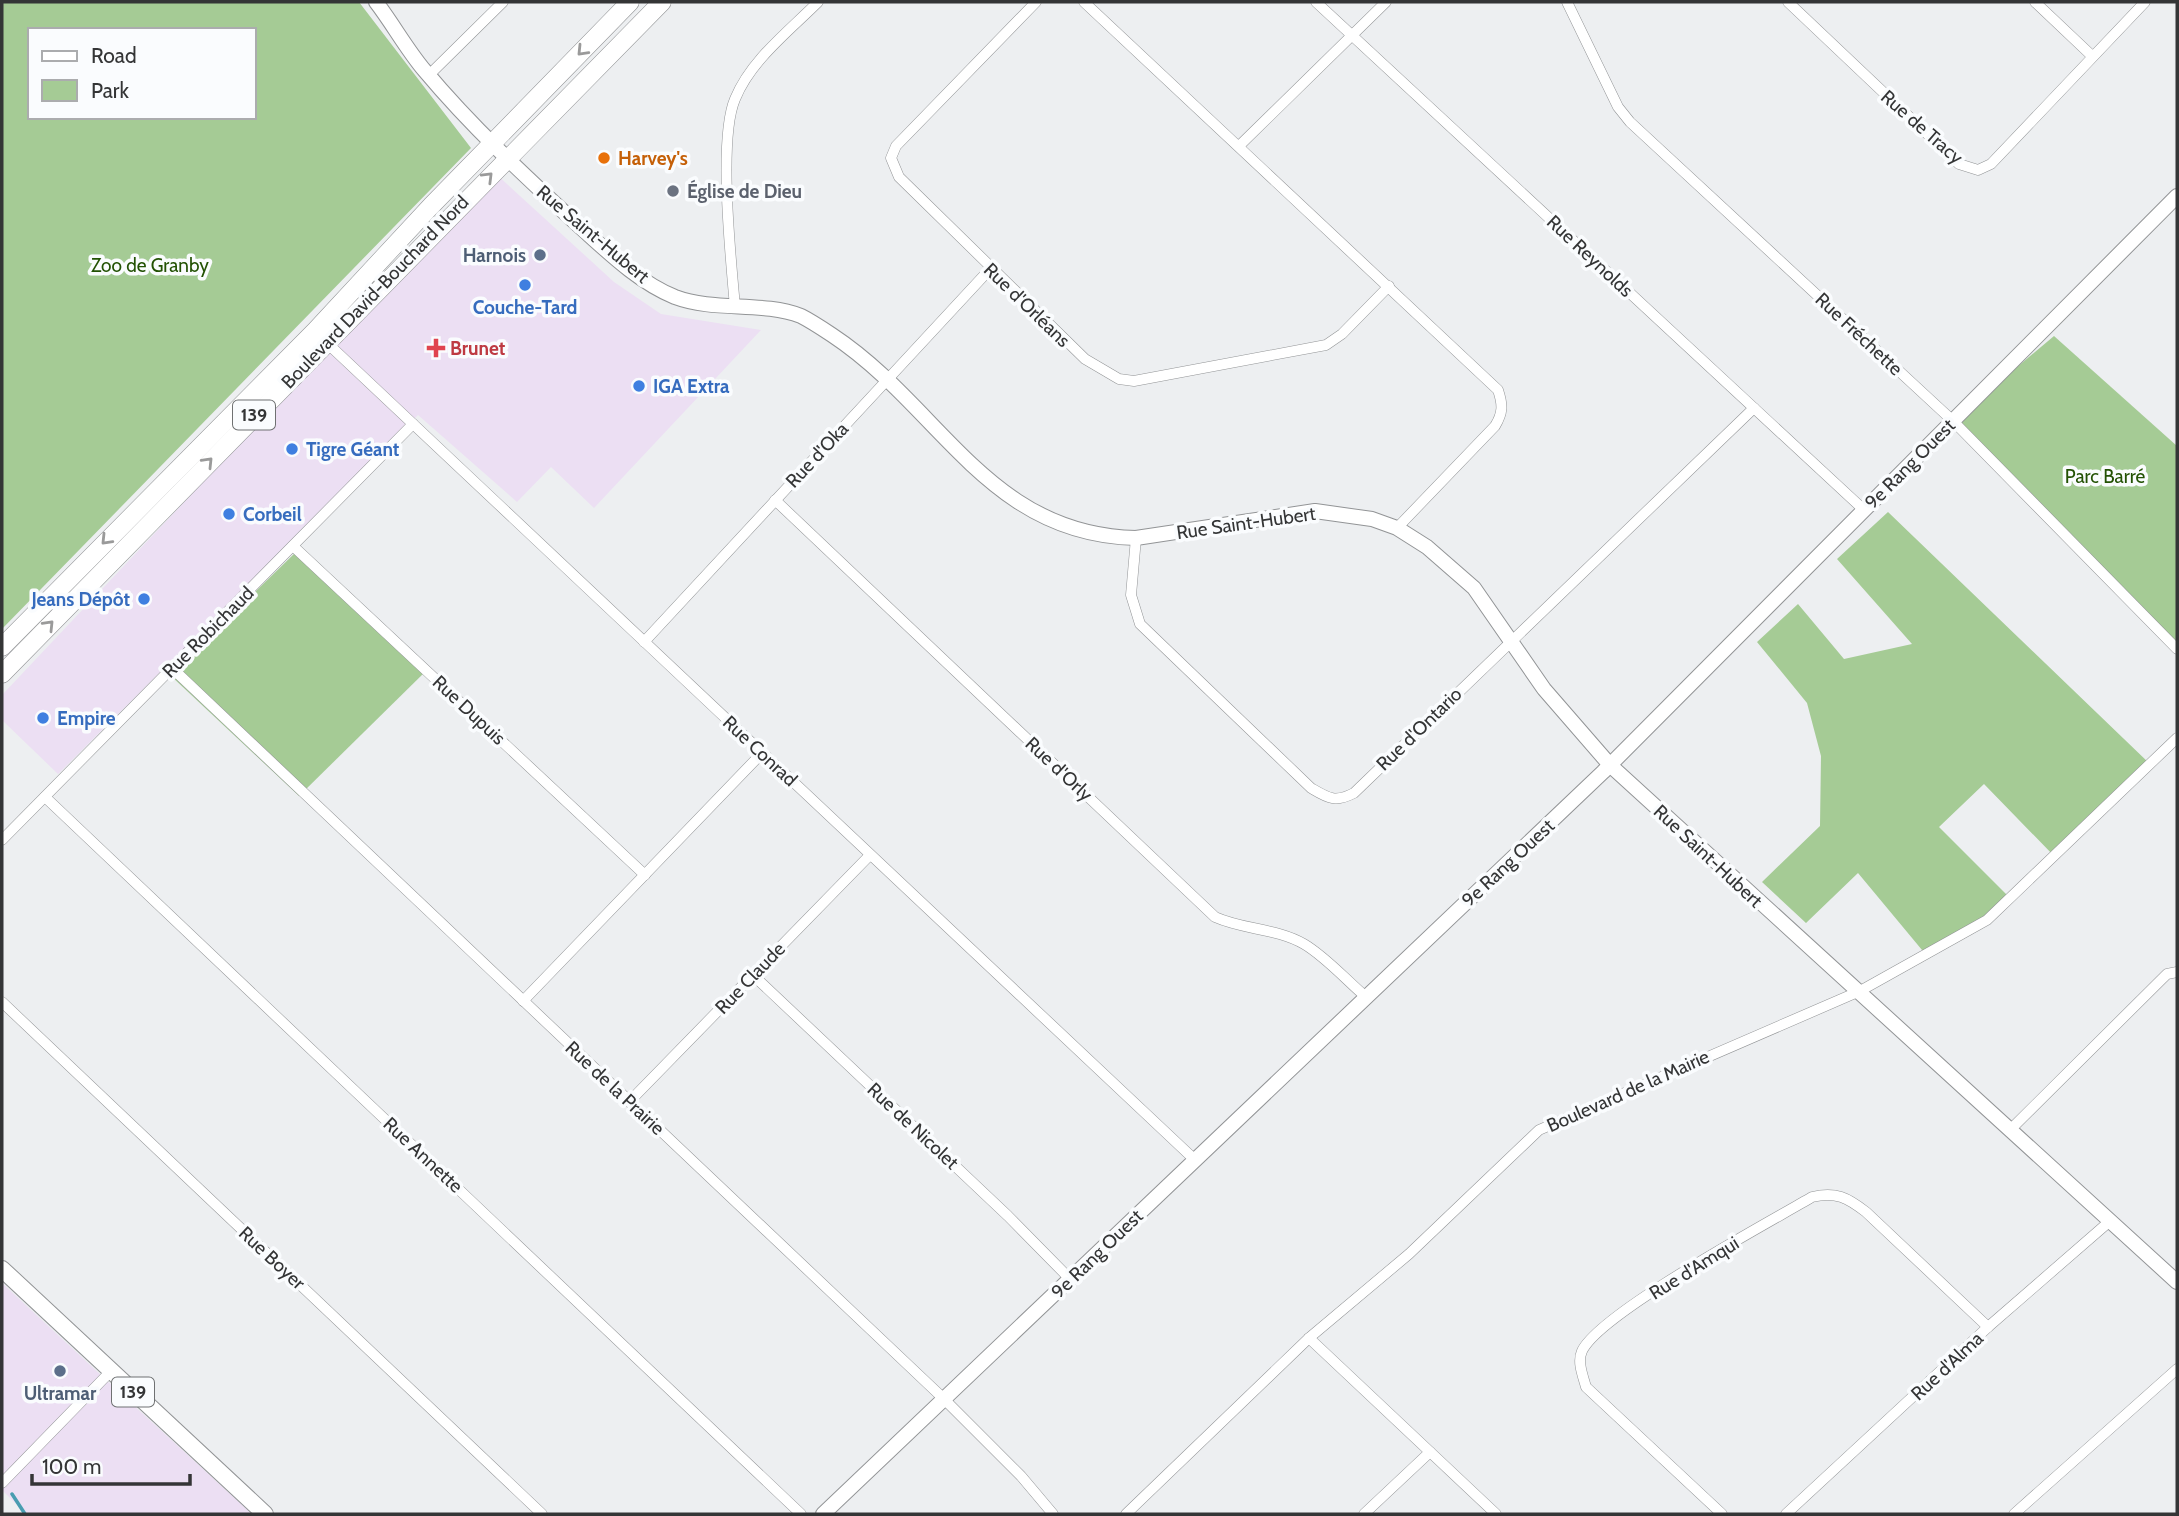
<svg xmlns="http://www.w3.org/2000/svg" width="2179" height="1516" font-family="Cabin,sans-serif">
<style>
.commercial{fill:#ecdff3}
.green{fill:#a5cb95;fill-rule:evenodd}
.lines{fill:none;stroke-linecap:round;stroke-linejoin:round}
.stream{stroke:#489db0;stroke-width:3.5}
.street-casing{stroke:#929496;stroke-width:11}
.secondary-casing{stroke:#929496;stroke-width:16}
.primary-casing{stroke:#929496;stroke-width:18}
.highway-casing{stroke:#929496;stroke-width:19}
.street{stroke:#fff;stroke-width:10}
.secondary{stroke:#fff;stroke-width:14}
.primary{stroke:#fff;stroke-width:16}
.highway{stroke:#fff;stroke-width:18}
.oneway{stroke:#9a9a9a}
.food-dot{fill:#e8710a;stroke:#fafcfe;stroke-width:2.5}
.worship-dot{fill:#6b7280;stroke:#fafcfe;stroke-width:2.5}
.service-dot{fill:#5c6f8a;stroke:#fafcfe;stroke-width:2.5}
.shop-dot{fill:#3f7fe0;stroke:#fafcfe;stroke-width:2.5}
.health-dot{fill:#e0444e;stroke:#fafcfe;stroke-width:2.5}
.labels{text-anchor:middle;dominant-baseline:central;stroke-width:7;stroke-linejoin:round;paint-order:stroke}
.shield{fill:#fafcfe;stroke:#6f7172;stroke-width:2}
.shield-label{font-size:18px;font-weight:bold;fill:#343536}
.street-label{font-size:19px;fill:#343536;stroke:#fafcfe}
.food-label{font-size:19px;font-weight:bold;fill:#c56008;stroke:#fafcfe;text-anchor:start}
.worship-label{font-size:19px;font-weight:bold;fill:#5b616d;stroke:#fafcfe;text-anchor:start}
.service-label{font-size:19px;font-weight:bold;fill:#4e5e75;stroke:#fafcfe;text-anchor:end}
.park-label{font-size:19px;fill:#235204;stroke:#fafcfe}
.shop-label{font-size:19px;font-weight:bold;fill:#366cbe;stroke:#fafcfe;text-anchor:start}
.health-label{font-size:19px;font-weight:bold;fill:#be3a42;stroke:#fafcfe;text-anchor:start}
</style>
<rect width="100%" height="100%" fill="#edeff1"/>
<!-- commercial -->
<g class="commercial">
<polygon points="495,173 614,282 661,314 761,330 594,508 551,467 517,502 418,415 58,774 2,720 2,695"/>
<polygon points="2,1283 118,1391 252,1514 26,1514 2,1490"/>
</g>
<!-- green -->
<g class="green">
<path d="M 2,2 L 359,2 L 471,148 L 2,629 ZM 30,30 L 254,30 L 254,117 L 30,117 Z"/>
<polygon points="2054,336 2177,446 2177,649 1953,421"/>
<polygon points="1888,512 2150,764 2055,857 1984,784 1939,827 2011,899 1927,956 1858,873 1806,923 1762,882 1820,826 1821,756 1807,703 1757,642 1798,604 1844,659 1912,644 1837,559"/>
<polygon points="298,550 426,671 299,796 170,675"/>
</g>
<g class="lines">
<!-- stream -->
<polyline class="stream" points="12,1494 25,1514"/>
<defs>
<g id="street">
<polyline points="1036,2 896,146 891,158 899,177 1085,359 1119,379 1134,381 1326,345 1342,334 1389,286"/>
<path d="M 1084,2 L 1498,390 C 1503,405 1503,413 1495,426 L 1397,528"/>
<polyline points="1316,2 1864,510"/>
<polyline points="1567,2 1618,107 1630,122 1953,421 2177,649"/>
<polyline points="1788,2 1959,164 1978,170 1991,164 2145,2"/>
<polyline points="2035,2 2091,55"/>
<polyline points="429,75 503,2"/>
<polyline points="1239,146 1386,2"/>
<path d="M 735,307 C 731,260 718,139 735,99 C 751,60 789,31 818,2"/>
<polyline points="326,342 1195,1160"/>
<path d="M 775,500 L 1215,917 C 1244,930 1276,928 1304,944 C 1326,957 1346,980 1366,997"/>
<path d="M 1136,538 L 1131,595 L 1140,624 L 1311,788 C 1328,798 1335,803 1354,793 L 1754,408"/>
<polyline points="293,546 645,875"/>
<polyline points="644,642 990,269"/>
<polyline points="172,668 944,1399 1021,1476 1053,1514"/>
<polyline points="45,797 801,1514"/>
<polyline points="2,840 413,424"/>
<polyline points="753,975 1008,1216 1070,1279"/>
<polyline points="523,1001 762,753"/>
<polyline points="2,1002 542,1514"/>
<polyline points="629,1102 870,855"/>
<polyline points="2011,1129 2167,974 2177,972"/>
<polyline points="1309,1338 1496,1514"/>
<polyline points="2,1483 111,1371"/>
<polyline points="1126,1514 1309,1338 1409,1254 1539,1130 1860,991 1987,920 2177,738"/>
<polyline points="1364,1514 1430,1452"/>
<path d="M 1722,1514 L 1586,1387 C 1583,1376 1577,1362 1582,1351 C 1600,1313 1768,1223 1812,1197 C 1836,1191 1848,1198 1866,1212 L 1988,1327"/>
<polyline points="1786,1514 1988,1327 2110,1221"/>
<polyline points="2014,1514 2177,1369"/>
</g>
<g id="secondary">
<path d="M 376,2 C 393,24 407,50 425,71 C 471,126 525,176 578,225 C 607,251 638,282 675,297 C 715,312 762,301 801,316 C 811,321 823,329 832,335 C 941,407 988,535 1136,538 L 1315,511 L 1372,519 L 1397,528 L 1427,547 L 1474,588 L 1544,689 L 1610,765 L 2177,1282"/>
<polyline points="823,1514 1603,772 2177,196"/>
</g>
<polyline id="primary" points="2,1269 265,1514"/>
<g id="highway">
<polyline points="2,647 315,331 431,206 630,2"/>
<polyline points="2,674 662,2"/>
</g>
</defs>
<!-- street casing -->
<use href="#street" class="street-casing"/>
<!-- secondary casing -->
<use href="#secondary" class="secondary-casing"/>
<!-- primary casing -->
<use href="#primary" class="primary-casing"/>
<!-- highway casing -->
<use href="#highway" class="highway-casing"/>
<!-- street -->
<use href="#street" class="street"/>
<!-- secondary -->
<use href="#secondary" class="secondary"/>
<!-- primary -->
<use href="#primary" class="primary"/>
<!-- highway -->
<use href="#highway" class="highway"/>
</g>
<!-- one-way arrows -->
<defs><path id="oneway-chevron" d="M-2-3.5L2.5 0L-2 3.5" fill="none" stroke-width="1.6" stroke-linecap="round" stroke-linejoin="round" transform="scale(1.75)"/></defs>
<g class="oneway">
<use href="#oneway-chevron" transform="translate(582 51) rotate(134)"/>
<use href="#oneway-chevron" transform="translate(488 177) rotate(-45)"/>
<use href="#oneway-chevron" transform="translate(208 462) rotate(-46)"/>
<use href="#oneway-chevron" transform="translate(106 540) rotate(134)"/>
<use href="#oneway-chevron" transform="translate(49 625) rotate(-46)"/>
</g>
<!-- markers -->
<circle class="food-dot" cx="604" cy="158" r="7"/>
<circle class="worship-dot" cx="673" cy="191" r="7"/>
<g class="service-dot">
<circle cx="540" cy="255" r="7"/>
<circle cx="60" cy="1371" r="7"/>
</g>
<g class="shop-dot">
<circle cx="525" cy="285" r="7"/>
<circle cx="639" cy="386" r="7"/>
<circle cx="292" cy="449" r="7"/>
<circle cx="229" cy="514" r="7"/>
<circle cx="144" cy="599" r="7"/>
<circle cx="43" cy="718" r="7"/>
</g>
<path class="health-dot" d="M432.5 337.5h7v7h7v7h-7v7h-7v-7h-7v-7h7z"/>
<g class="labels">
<!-- shield labels -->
<g class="shield">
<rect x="233" y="400.5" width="42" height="29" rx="5"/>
<rect x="112" y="1377.5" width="42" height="29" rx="5"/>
</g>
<g class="shield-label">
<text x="254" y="415">139</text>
<text x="133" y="1392">139</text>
</g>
<!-- street labels -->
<g class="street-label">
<text transform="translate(1922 127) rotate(41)">Rue de Tracy</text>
<text transform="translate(593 234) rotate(40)">Rue Saint-Hubert</text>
<text transform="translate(1590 256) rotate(43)">Rue Reynolds</text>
<text transform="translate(375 292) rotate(-46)">Boulevard David-Bouchard Nord</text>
<text transform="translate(1027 305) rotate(44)">Rue d'Orléans</text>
<text transform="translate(1859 334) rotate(43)">Rue Fréchette</text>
<text transform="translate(817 455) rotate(-47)">Rue d'Oka</text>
<text transform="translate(1910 464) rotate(-45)">9e Rang Ouest</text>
<text transform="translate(1246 523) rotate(-8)">Rue Saint-Hubert</text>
<text transform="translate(208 632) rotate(-45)">Rue Robichaud</text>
<text transform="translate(469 710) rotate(43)">Rue Dupuis</text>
<text transform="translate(1419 729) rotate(-44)">Rue d'Ontario</text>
<text transform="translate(760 751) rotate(43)">Rue Conrad</text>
<text transform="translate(1059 769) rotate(43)">Rue d'Orly</text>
<text transform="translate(1708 856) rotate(43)">Rue Saint-Hubert</text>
<text transform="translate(1508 863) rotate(-43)">9e Rang Ouest</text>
<text transform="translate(750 978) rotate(-46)">Rue Claude</text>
<text transform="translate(615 1088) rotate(43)">Rue de la Prairie</text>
<text transform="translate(1628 1091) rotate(-24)">Boulevard de la Mairie</text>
<text transform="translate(913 1126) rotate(43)">Rue de Nicolet</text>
<text transform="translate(423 1155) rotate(43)">Rue Annette</text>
<text transform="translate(1097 1254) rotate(-44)">9e Rang Ouest</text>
<text transform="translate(272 1258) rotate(43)">Rue Boyer</text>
<text transform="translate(1694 1268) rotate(-32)">Rue d'Amqui</text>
<text transform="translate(1947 1366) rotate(-43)">Rue d'Alma</text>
</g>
<!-- food labels -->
<g class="food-label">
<text x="618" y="158">Harvey's</text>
</g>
<!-- worship labels -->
<g class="worship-label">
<text x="687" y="191">Église de Dieu</text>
</g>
<!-- service labels -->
<g class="service-label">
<text x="526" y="255">Harnois</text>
<text x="60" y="1393" text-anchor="middle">Ultramar</text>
</g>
<!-- park labels -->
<g class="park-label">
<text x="150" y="265">Zoo de Granby</text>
<text x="2105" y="476">Parc Barré</text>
</g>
<!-- shop labels -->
<g class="shop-label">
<text x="525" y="307" text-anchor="middle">Couche-Tard</text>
<text x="653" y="386">IGA Extra</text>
<text x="306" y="449">Tigre Géant</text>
<text x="243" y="514">Corbeil</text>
<text x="130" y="599" text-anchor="end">Jeans Dépôt</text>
<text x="57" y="718">Empire</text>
</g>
<!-- health labels -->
<g class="health-label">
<text x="450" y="348">Brunet</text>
</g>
</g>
<!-- border -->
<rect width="2179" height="1516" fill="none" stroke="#343536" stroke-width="7"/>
<!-- legend -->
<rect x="28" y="28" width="228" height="91" fill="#fafcfe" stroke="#abacae" stroke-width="2"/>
<rect x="42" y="51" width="35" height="10" fill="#ffffff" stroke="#abacae" stroke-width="2"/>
<text x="91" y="63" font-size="21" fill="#343536">Road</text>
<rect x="42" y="80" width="35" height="21" fill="#a5cb95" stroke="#abacae" stroke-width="2"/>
<text x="91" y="98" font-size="21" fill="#343536">Park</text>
<!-- scale -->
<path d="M32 1474v10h158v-10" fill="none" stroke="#343536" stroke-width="3.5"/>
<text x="42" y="1474" font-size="21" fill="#343536" stroke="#fafcfe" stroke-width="5" paint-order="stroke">100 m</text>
</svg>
